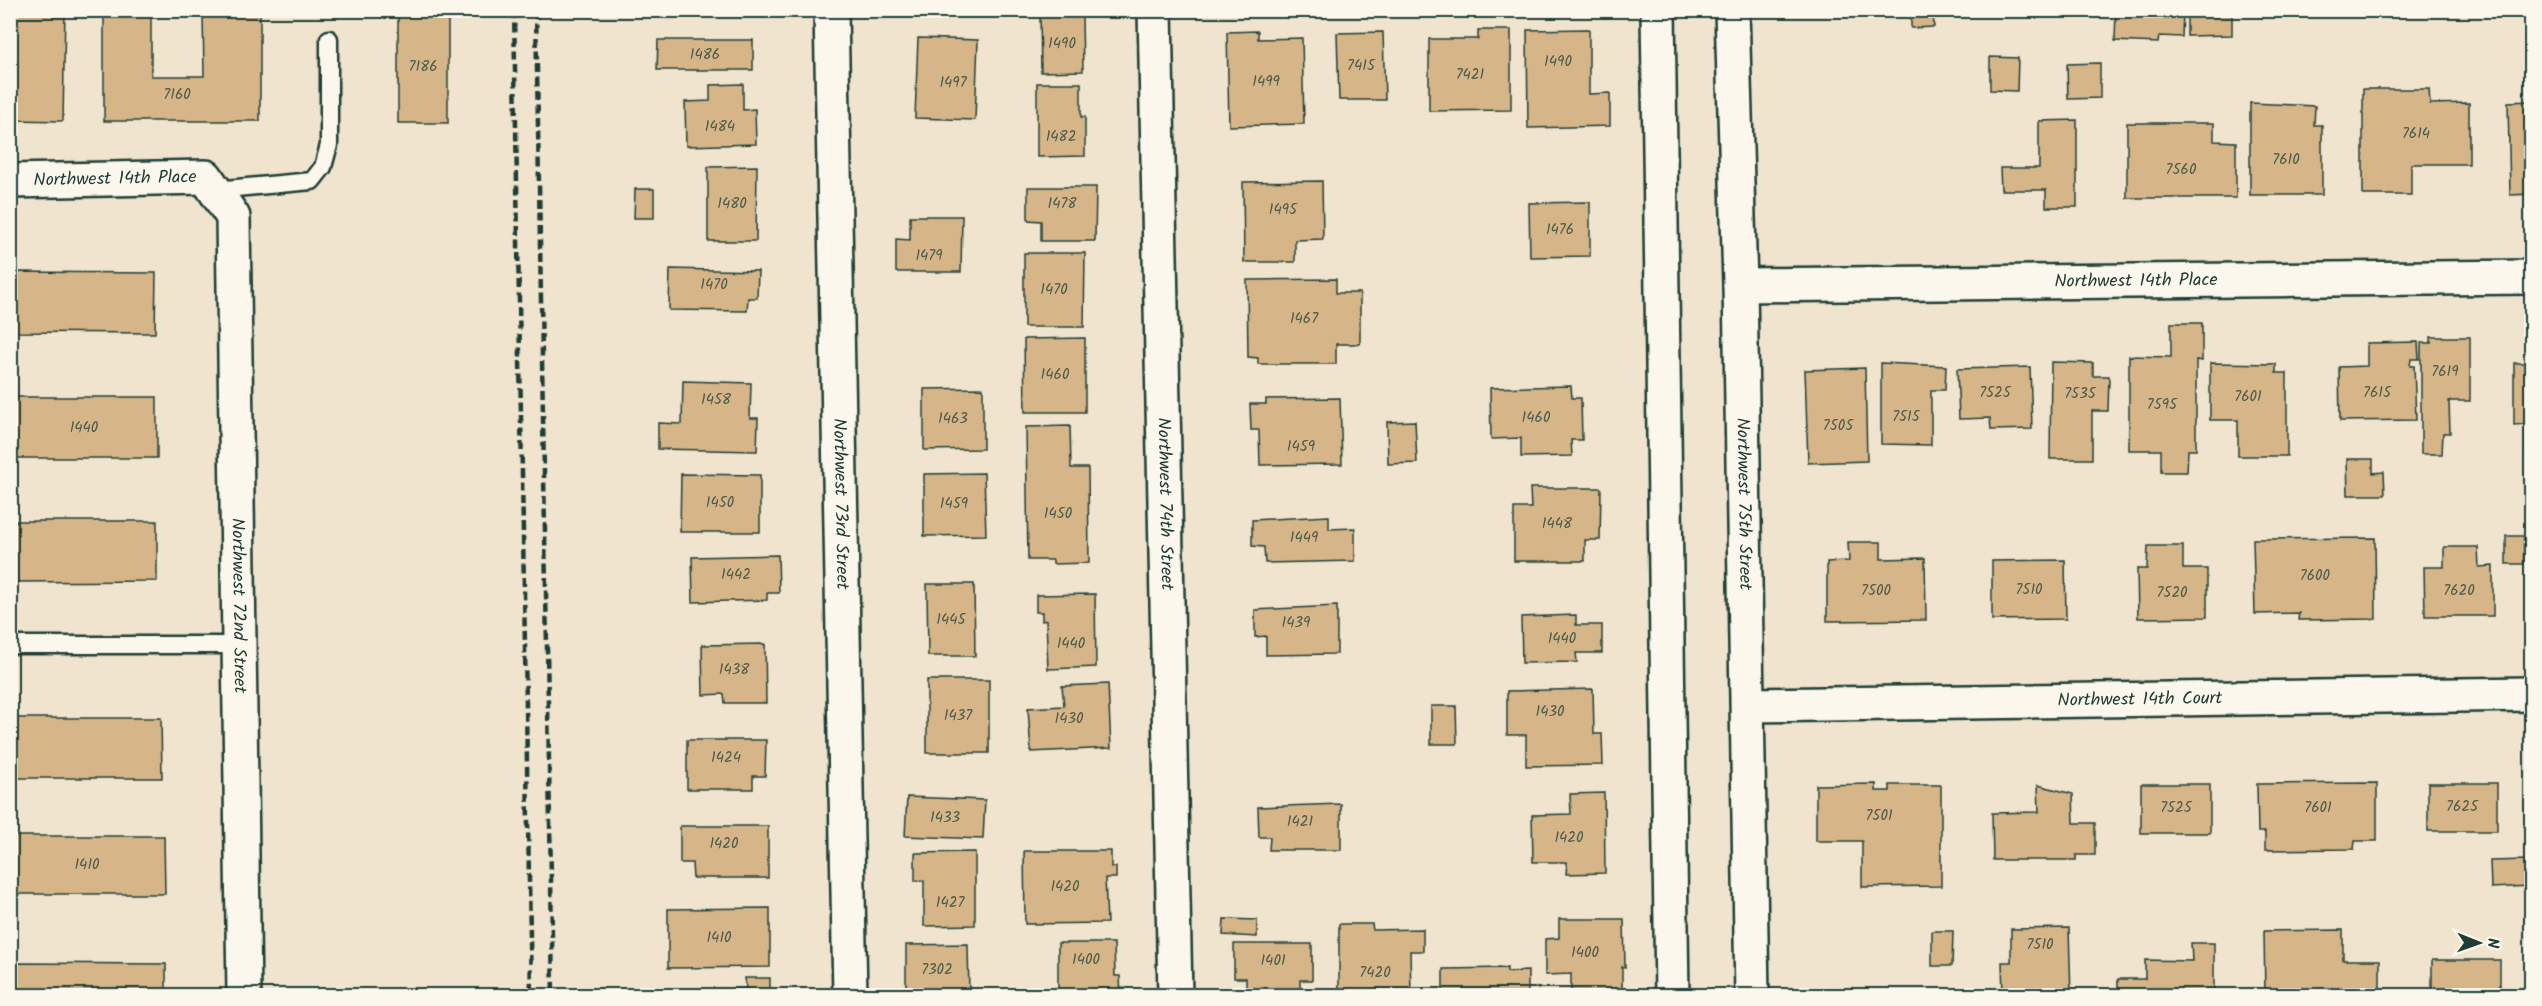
<svg xmlns="http://www.w3.org/2000/svg" width="2542" height="1006" font-family="Kalam,sans-serif">
<style>
.building{fill:#d6b689;stroke:#1f3d34;stroke-width:1.5;fill-rule:evenodd}
.lines{fill:none;stroke-linecap:round;stroke-linejoin:round}
.service-casing{stroke:#1f3d34;stroke-width:21}
.minor-casing{stroke:#1f3d34;stroke-width:38}
.tertiary-casing{stroke:#1f3d34;stroke-width:38}
.service{stroke:#fbf7ec;stroke-width:16}
.minor{stroke:#fbf7ec;stroke-width:33}
.tertiary{stroke:#fbf7ec;stroke-width:33}
.rail{stroke:#1f3d34;stroke-width:4.5;stroke-dasharray:9 4.5;stroke-linecap:butt}
.labels{text-anchor:middle;dominant-baseline:central;stroke-width:5;stroke-linejoin:round;paint-order:stroke}
.number-label{font-size:15px;fill:#4d5b49}
.street-label{font-size:18px;fill:#1f3d34;stroke:#fbf7ec}
</style>
<rect width="100%" height="100%" fill="#f0e4ce"/>
<filter id="ink" filterUnits="userSpaceOnUse"><feTurbulence type="fractalNoise" baseFrequency=".0167" numOctaves="2"/><feDisplacementMap in="SourceGraphic" scale="12" xChannelSelector="R" yChannelSelector="G"/><feConvolveMatrix kernelMatrix="1 2 1 2 8 2 1 2 1" color-interpolation-filters="sRGB"/></filter>
<g filter="url(#ink)">
<!-- building -->
<g class="building">
<polygon points="14,10 65,10 63,121 12,120"/>
<path d="M 104,10 L 260,10 L 260,121 L 104,121 ZM 203,12 L 204,76 L 151,76 L 151,13 Z"/>
<rect x="398" y="10" width="50" height="113"/>
<polygon points="688,10 740,10 740,11 688,12"/>
<polygon points="1911,10 1933,10 1934,27 1911,28"/>
<polygon points="2116,10 2183,11 2182,37 2159,36 2158,43 2115,41"/>
<polygon points="2187,10 2232,10 2232,35 2187,36"/>
<polygon points="2256,10 2318,10 2318,13 2256,12"/>
<polygon points="1040,16 1082,17 1083,71 1041,72"/>
<polygon points="1589,29 1589,94 1610,93 1610,126 1528,128 1527,30"/>
<polygon points="1478,30 1511,30 1511,110 1429,111 1429,39 1478,39"/>
<polygon points="1258,31 1258,39 1302,38 1304,124 1229,126 1227,32"/>
<polygon points="1383,32 1385,100 1339,100 1337,33"/>
<polygon points="918,38 978,40 975,120 915,118"/>
<polygon points="658,40 753,40 753,70 657,70"/>
<polygon points="1990,57 2018,58 2017,91 1990,90"/>
<polygon points="2100,63 2100,98 2068,99 2067,64"/>
<polygon points="1037,83 1081,83 1081,117 1085,117 1085,156 1037,157"/>
<polygon points="743,84 743,110 755,109 756,144 686,146 685,102 710,101 710,85"/>
<polygon points="2363,89 2429,89 2430,104 2469,103 2469,164 2411,164 2411,195 2363,195"/>
<polygon points="2532,101 2532,194 2510,195 2508,102"/>
<polygon points="2250,103 2315,106 2314,125 2322,125 2322,195 2250,195"/>
<polygon points="2077,120 2077,207 2046,207 2046,190 2001,190 2000,168 2039,168 2039,121"/>
<polygon points="2127,123 2214,123 2214,141 2236,142 2236,198 2127,198"/>
<polygon points="757,166 756,241 708,241 708,167"/>
<polygon points="1322,181 1323,239 1295,240 1295,262 1244,262 1243,182"/>
<polygon points="1028,187 1096,187 1095,241 1041,241 1041,221 1028,220"/>
<polygon points="635,189 654,189 654,218 634,218"/>
<polygon points="1590,202 1590,256 1530,257 1529,203"/>
<polygon points="910,216 962,216 961,272 896,272 896,239 910,240"/>
<polygon points="1024,253 1085,253 1084,327 1024,327"/>
<polygon points="670,269 758,271 757,298 748,298 747,311 669,310"/>
<polygon points="10,272 156,273 155,333 10,332"/>
<polygon points="1336,279 1336,293 1360,293 1360,344 1336,344 1336,364 1258,364 1258,358 1248,357 1247,280"/>
<polygon points="2171,323 2202,323 2202,361 2196,360 2196,450 2188,450 2187,472 2161,472 2161,450 2129,450 2129,356 2171,357"/>
<polygon points="2431,337 2470,337 2470,401 2449,401 2450,433 2443,433 2442,454 2421,454 2421,343 2431,343"/>
<polygon points="1085,338 1085,412 1025,412 1024,339"/>
<polygon points="2418,342 2419,359 2411,359 2410,366 2414,366 2416,420 2340,421 2339,367 2367,366 2367,343"/>
<polygon points="2051,362 2093,363 2093,376 2109,376 2108,411 2092,411 2092,459 2050,459"/>
<polygon points="1881,363 1946,366 1945,390 1931,390 1931,445 1881,444"/>
<polygon points="2210,363 2276,364 2276,373 2287,373 2287,456 2238,456 2238,420 2210,420"/>
<polygon points="2514,363 2532,363 2532,453 2526,453 2526,424 2514,425"/>
<polygon points="2030,367 2032,429 1991,430 1990,418 1959,419 1957,369"/>
<polygon points="1865,368 1867,461 1808,463 1805,370"/>
<polygon points="683,381 751,383 750,418 758,418 757,451 658,449 658,423 682,424"/>
<polygon points="1571,386 1572,398 1581,398 1582,440 1571,440 1572,456 1521,457 1521,438 1491,439 1490,388"/>
<polygon points="983,388 983,449 924,450 924,389"/>
<rect x="10" y="397" width="147" height="61"/>
<polygon points="1340,398 1342,464 1260,465 1259,430 1251,430 1250,404 1266,404 1266,399"/>
<polygon points="1415,421 1417,463 1388,464 1387,422"/>
<polygon points="1070,426 1071,468 1088,468 1089,563 1053,564 1053,560 1028,560 1026,427"/>
<polygon points="2347,459 2373,459 2373,473 2384,472 2385,495 2348,495"/>
<polygon points="984,473 986,535 924,536 924,474"/>
<polygon points="681,474 760,475 760,532 680,532"/>
<polygon points="1530,488 1601,488 1600,540 1585,540 1585,561 1514,561 1514,508 1531,508"/>
<polygon points="1329,516 1329,529 1355,528 1355,561 1265,563 1264,547 1252,546 1252,520"/>
<polygon points="10,521 157,521 157,581 10,582"/>
<rect x="2506" y="536" width="18" height="28"/>
<polygon points="2375,538 2376,619 2298,620 2299,613 2255,614 2253,539"/>
<polygon points="1848,542 1881,542 1881,559 1925,558 1926,620 1827,621 1827,562 1849,561"/>
<polygon points="2148,546 2183,546 2183,569 2207,569 2207,617 2138,618 2137,569 2147,569"/>
<polygon points="2444,547 2478,547 2479,567 2493,566 2493,616 2425,616 2424,567 2444,567"/>
<polygon points="778,555 779,593 767,593 767,600 693,602 692,557"/>
<polygon points="2065,560 2066,619 1992,620 1992,561"/>
<polygon points="927,584 974,584 975,656 928,656"/>
<polygon points="1095,594 1096,667 1048,669 1046,620 1042,621 1042,612 1036,612 1036,595"/>
<polygon points="1337,606 1337,654 1266,655 1266,636 1255,637 1255,610"/>
<polygon points="1576,615 1576,625 1602,625 1602,653 1576,653 1577,662 1522,663 1521,617"/>
<polygon points="765,644 766,703 725,703 724,694 703,695 702,645"/>
<rect x="927" y="680" width="62" height="73"/>
<polygon points="1108,684 1111,748 1031,752 1028,708 1064,706 1062,686"/>
<polygon points="1593,689 1594,734 1602,734 1603,765 1526,766 1526,735 1507,735 1507,691"/>
<polygon points="1431,706 1456,706 1457,744 1431,744"/>
<polygon points="10,718 161,718 162,778 10,778"/>
<polygon points="687,740 766,740 765,776 753,776 753,789 687,789"/>
<polygon points="2377,783 2377,841 2355,841 2354,849 2265,850 2265,832 2258,832 2257,784"/>
<rect x="2428" y="783" width="69" height="48"/>
<polygon points="1876,784 1876,791 1890,791 1890,785 1941,785 1941,886 1862,887 1862,841 1816,841 1816,785"/>
<rect x="2141" y="784" width="69" height="49"/>
<polygon points="2038,785 2073,794 2074,823 2095,823 2095,855 2076,855 2076,860 1993,860 1992,813 2039,812"/>
<polygon points="1604,793 1605,873 1566,874 1567,862 1533,862 1532,815 1571,814 1570,794"/>
<polygon points="907,797 985,800 983,839 905,836"/>
<polygon points="1341,804 1341,850 1269,850 1270,837 1259,837 1258,807"/>
<polygon points="680,826 768,826 768,878 693,878 692,863 680,863"/>
<polygon points="10,836 164,836 165,894 10,894"/>
<polygon points="1024,851 1111,851 1111,867 1116,867 1116,878 1105,878 1107,923 1025,924"/>
<polygon points="975,852 975,925 924,926 924,881 915,881 915,853"/>
<polygon points="2528,860 2529,886 2491,888 2490,861"/>
<polygon points="770,908 770,967 668,968 668,909"/>
<polygon points="1224,919 1257,920 1257,937 1223,935"/>
<polygon points="1559,919 1624,919 1625,968 1622,967 1622,996 1571,996 1571,974 1545,975 1545,939 1559,938"/>
<polygon points="1339,924 1372,924 1373,930 1423,929 1423,951 1410,951 1411,996 1339,996"/>
<polygon points="2069,928 2071,996 2003,996 2002,962 2011,962 2011,929"/>
<polygon points="2343,930 2343,960 2380,960 2380,996 2265,996 2264,931"/>
<polygon points="1932,931 1953,931 1952,966 1932,966"/>
<polygon points="1058,943 1114,943 1115,976 1120,976 1121,996 1058,996"/>
<polygon points="2191,943 2214,943 2214,996 2118,996 2118,979 2145,979 2145,960 2192,961"/>
<polygon points="968,944 969,996 906,996 906,945"/>
<polygon points="1234,944 1312,944 1312,980 1300,980 1300,996 1246,996 1246,978 1234,978"/>
<rect x="2432" y="960" width="68" height="36"/>
<polygon points="10,963 166,964 166,996 10,996"/>
<polygon points="1507,968 1507,972 1528,971 1528,996 1443,996 1443,969"/>
<polygon points="745,978 770,978 770,996 699,996 699,990 746,989"/>
</g>
<g class="lines">
<defs>
<g id="service">
<polyline points="215,190 312,181 323,167 329,145 329,39"/>
<polyline points="10,645 239,645"/>
</g>
<g id="minor">
<path id="s1" d="M 831,10 L 850,996"/>
<path id="s2" d="M 1155,10 L 1175,996"/>
<polyline points="1658,10 1672,996"/>
<path id="s3" d="M 10,181 L 206,177 L 233,217 L 244,996"/>
<path id="s4" d="M 1740,285 L 2532,277"/>
<path id="s5" d="M 1748,705 L 2532,694"/>
</g>
<g id="tertiary">
<path id="s6" d="M 1732,10 L 1740,285 L 1752,996"/>
</g>
</defs>
<!-- service casing -->
<use href="#service" class="service-casing"/>
<!-- minor casing -->
<use href="#minor" class="minor-casing"/>
<!-- tertiary casing -->
<use href="#tertiary" class="tertiary-casing"/>
<!-- service -->
<use href="#service" class="service"/>
<!-- minor -->
<use href="#minor" class="minor"/>
<!-- tertiary -->
<use href="#tertiary" class="tertiary"/>
<!-- rail -->
<g class="rail">
<polyline points="514,10 531,996"/>
<polyline points="536,10 553,996"/>
</g>
</g>
</g>
<g class="labels">
<!-- number labels -->
<g class="number-label">
<text x="1062" y="44">1490</text>
<text x="705" y="55">1486</text>
<text x="1558" y="62">1490</text>
<text x="1361" y="66">7415</text>
<text x="423" y="67">7186</text>
<text x="1470" y="75">7421</text>
<text x="1266" y="82">1499</text>
<text x="953" y="83">1497</text>
<text x="177" y="95">7160</text>
<text x="720" y="127">1484</text>
<text x="2416" y="134">7614</text>
<text x="1061" y="137">1482</text>
<text x="2286" y="160">7610</text>
<text x="2181" y="170">7560</text>
<text x="732" y="204">1480</text>
<text x="1062" y="204">1478</text>
<text x="1283" y="210">1495</text>
<text x="1560" y="230">1476</text>
<text x="929" y="256">1479</text>
<text x="714" y="285">1470</text>
<text x="1054" y="290">1470</text>
<text x="1304" y="319">1467</text>
<text x="2445" y="372">7619</text>
<text x="1055" y="375">1460</text>
<text x="1995" y="393">7525</text>
<text x="2377" y="393">7615</text>
<text x="2080" y="394">7535</text>
<text x="2248" y="397">7601</text>
<text x="716" y="400">1458</text>
<text x="2162" y="405">7595</text>
<text x="1906" y="417">7515</text>
<text x="1536" y="418">1460</text>
<text x="953" y="419">1463</text>
<text x="1838" y="426">7505</text>
<text x="84" y="428">1440</text>
<text x="1301" y="447">1459</text>
<text x="720" y="503">1450</text>
<text x="954" y="504">1459</text>
<text x="1058" y="514">1450</text>
<text x="1557" y="524">1448</text>
<text x="1304" y="538">1449</text>
<text x="736" y="575">1442</text>
<text x="2315" y="576">7600</text>
<text x="2029" y="590">7510</text>
<text x="1876" y="591">7500</text>
<text x="2459" y="591">7620</text>
<text x="2172" y="593">7520</text>
<text x="951" y="620">1445</text>
<text x="1296" y="623">1439</text>
<text x="1562" y="639">1440</text>
<text x="1071" y="644">1440</text>
<text x="734" y="670">1438</text>
<text x="1550" y="712">1430</text>
<text x="958" y="716">1437</text>
<text x="1069" y="719">1430</text>
<text x="726" y="758">1424</text>
<text x="2462" y="807">7625</text>
<text x="2176" y="808">7525</text>
<text x="2318" y="808">7601</text>
<text x="1879" y="816">7501</text>
<text x="945" y="818">1433</text>
<text x="1300" y="822">1421</text>
<text x="1569" y="838">1420</text>
<text x="724" y="844">1420</text>
<text x="87" y="865">1410</text>
<text x="1065" y="887">1420</text>
<text x="950" y="903">1427</text>
<text x="719" y="938">1410</text>
<text x="2040" y="945">7510</text>
<text x="1585" y="953">1400</text>
<text x="1086" y="960">1400</text>
<text x="1273" y="961">1401</text>
<text x="937" y="970">7302</text>
<text x="1375" y="973">7420</text>
</g>
<!-- street labels -->
<g class="street-label">
<text stroke="none"><textPath href="#s3" startOffset="105">Northwest 14th Place</textPath></text>
<text stroke="none"><textPath href="#s4" startOffset="396">Northwest 14th Place</textPath></text>
<text stroke="none"><textPath href="#s1" startOffset="494">Northwest 73rd Street</textPath></text>
<text stroke="none"><textPath href="#s2" startOffset="494">Northwest 74th Street</textPath></text>
<text stroke="none"><textPath href="#s6" startOffset="494">Northwest 75th Street</textPath></text>
<text stroke="none"><textPath href="#s3" startOffset="633">Northwest 72nd Street</textPath></text>
<text stroke="none"><textPath href="#s5" startOffset="392">Northwest 14th Court</textPath></text>
</g>
</g>
<!-- margin -->
<rect width="2542" height="1006" fill="none" stroke="#fbf7ec" stroke-width="36"/>
<rect x="18" y="18" width="2506" height="970" fill="none" stroke="#1f3d34" stroke-width="2" filter="url(#ink)"/>
<!-- north arrow -->
<g transform="translate(2479 943) rotate(91)" stroke="#fbf7ec" stroke-width="4.5" paint-order="stroke">
<path d="M0-4.5L10 22L0 15L-10 22Z" fill="#1f3d34"/>
<text y="-9" font-size="16" font-weight="bold" text-anchor="middle" fill="#1f3d34">N</text>
</g>
</svg>
